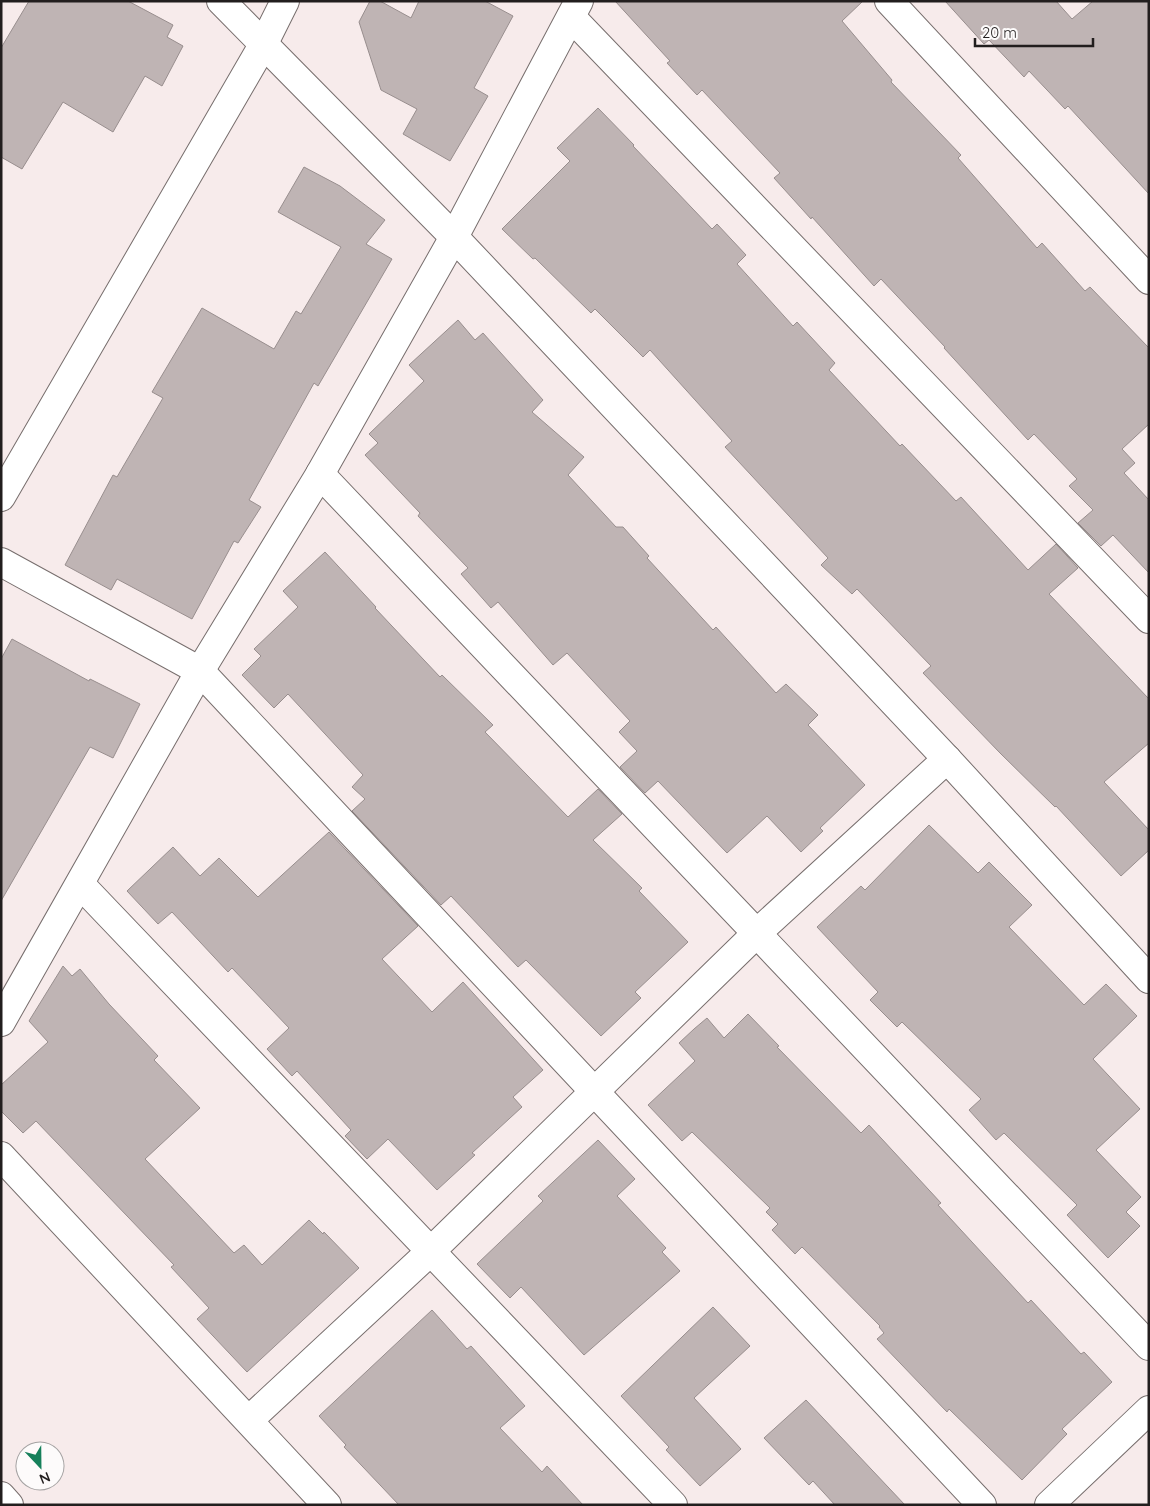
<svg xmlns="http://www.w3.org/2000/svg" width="1150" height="1506" font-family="Quicksand,sans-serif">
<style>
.building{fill:#bfb4b4;stroke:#988e8e}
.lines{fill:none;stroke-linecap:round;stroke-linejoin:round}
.minor-casing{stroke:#776e6d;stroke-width:30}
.minor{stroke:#fff;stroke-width:28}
</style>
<rect width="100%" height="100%" fill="#f7ebeb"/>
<!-- building -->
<g class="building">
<polygon points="29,1 128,1 173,25 167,37 183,46 162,86 145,76 113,132 63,102 22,169 1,157 1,48"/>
<polygon points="370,1 380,1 411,18 419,1 485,1 513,16 474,88 488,96 450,161 403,134 417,109 381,90 359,22"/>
<polygon points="615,1 863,1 842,21 892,80 891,82 961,155 958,158 1037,248 1042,243 1085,291 1090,287 1149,348 1149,424 1122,449 1135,463 1124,473 1149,500 1149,573 1113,535 1101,546 1078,523 1093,510 1069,486 1077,479 1034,434 1028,440 944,348 945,347 881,279 874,286 812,217 811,219 774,178 780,173 702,90 697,95 667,63 670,61"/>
<polygon points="945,1 1056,1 1072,19 1093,1 1149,1 1149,194 1068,106 1065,109 1029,71 1024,77 989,40 984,44"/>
<polygon points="598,108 634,145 633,146 712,229 717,224 746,255 737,264 793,326 797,322 835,363 829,370 900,446 902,444 956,501 961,497 1028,570 1056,544 1078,568 1049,594 1149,699 1149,743 1104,782 1149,830 1149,850 1121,876 1056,806 1055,807 1000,753 923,673 931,666 857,589 852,594 821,565 828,558 725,447 732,441 650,350 643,357 595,309 591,313 535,258 533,259 502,229 570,161 557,148"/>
<polygon points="304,167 340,186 385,220 366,244 392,259 318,386 314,383 249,500 261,507 238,543 234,541 192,619 117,579 111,590 65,565 113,475 117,477 163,398 152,392 202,308 274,349 296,311 301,314 341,247 278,212"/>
<polygon points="458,320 475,340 483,333 543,400 532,412 584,457 568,475 616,527 623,527 649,556 647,558 713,630 716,627 776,693 786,684 818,715 808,725 865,785 820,828 823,831 801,852 767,816 727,853 658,781 645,793 620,767 637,751 619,732 630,721 567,653 553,665 498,602 491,608 461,574 468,568 418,516 420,513 365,455 378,443 369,434 424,381 409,365"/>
<polygon points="325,552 376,607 375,608 440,677 442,675 493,725 485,732 568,817 598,789 622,814 593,840 642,888 639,891 688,942 635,992 641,998 601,1036 526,960 518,967 451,896 441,905 352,811 365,799 352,787 363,775 288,694 274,708 242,675 261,656 254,649 298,607 283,591"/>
<polygon points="12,639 89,681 90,679 140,704 113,758 90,747 1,901 1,659"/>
<polygon points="929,825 978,873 989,862 1032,905 1009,927 1084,1005 1106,984 1137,1016 1093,1059 1140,1109 1096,1150 1141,1197 1126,1212 1140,1226 1108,1258 1067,1215 1077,1205 1004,1133 996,1140 969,1110 981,1099 902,1022 897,1027 870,1000 878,992 817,927 861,886 865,890"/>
<polygon points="329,832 418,926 382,959 432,1012 463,982 543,1070 513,1097 522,1107 472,1153 475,1155 437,1190 388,1139 367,1159 345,1136 351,1130 297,1071 292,1076 267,1049 289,1028 232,968 228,972 172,912 158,924 127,891 173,847 200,876 219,858 258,897"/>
<polygon points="63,966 72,976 80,969 109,1004 158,1056 154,1060 200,1108 145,1159 234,1253 244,1245 262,1265 309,1220 323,1234 324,1232 359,1268 247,1372 197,1319 209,1308 171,1267 174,1265 36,1121 23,1133 1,1111 1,1085 48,1042 29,1021"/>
<polygon points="748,1014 779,1046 777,1047 861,1133 869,1125 941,1203 938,1205 1028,1303 1031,1300 1081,1354 1084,1352 1112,1382 1062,1429 1067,1434 1022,1480 949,1409 947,1412 877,1339 884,1333 879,1327 880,1326 802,1247 795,1254 772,1230 778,1224 766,1212 770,1208 692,1132 682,1141 648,1105 695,1061 679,1043 694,1029 707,1018 724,1038"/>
<polygon points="598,1140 635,1179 617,1196 666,1248 662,1252 680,1271 584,1355 521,1287 510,1298 477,1264 543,1201 538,1196"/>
<polygon points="713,1307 750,1346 694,1398 741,1449 700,1486 666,1450 669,1447 621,1396"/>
<polygon points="432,1310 467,1349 471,1346 525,1406 500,1428 542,1472 547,1466 583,1505 399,1505 344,1447 346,1445 319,1416"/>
<polygon points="806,1400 905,1505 835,1505 813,1481 809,1485 764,1438"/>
</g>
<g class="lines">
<defs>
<g id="minor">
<polyline points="221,1 454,237 947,759 1149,979"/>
<polyline points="889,1 1149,280"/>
<polyline points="571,17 1149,619"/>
<polyline points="320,474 1149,1346"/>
<polyline points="1,497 263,45 285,1"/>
<polyline points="1,562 200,671 982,1505"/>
<polyline points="80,884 673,1505"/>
<polyline points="1,1022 200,671 320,474 454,237 579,1"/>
<polyline points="1,1156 327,1505"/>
<polyline points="249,1420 431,1251 757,933 947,759"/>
<polyline points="1,1496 9,1505"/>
<polyline points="1049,1505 1149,1410"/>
</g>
</defs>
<!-- minor casing -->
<use href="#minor" class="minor-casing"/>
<!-- minor -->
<use href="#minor" class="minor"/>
</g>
<!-- border -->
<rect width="1150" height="1506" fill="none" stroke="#221e1e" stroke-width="5"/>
<!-- north arrow -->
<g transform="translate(40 1466) rotate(158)"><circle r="24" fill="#fdfbfb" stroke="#a5a3a3"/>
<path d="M0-4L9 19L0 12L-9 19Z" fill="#16805b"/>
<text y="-8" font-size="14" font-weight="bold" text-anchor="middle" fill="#221e1e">N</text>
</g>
<!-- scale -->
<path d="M975 38v8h118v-8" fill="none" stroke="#221e1e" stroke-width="2.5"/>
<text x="982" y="38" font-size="15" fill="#221e1e" stroke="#fdfbfb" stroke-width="4" paint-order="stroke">20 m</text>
</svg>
